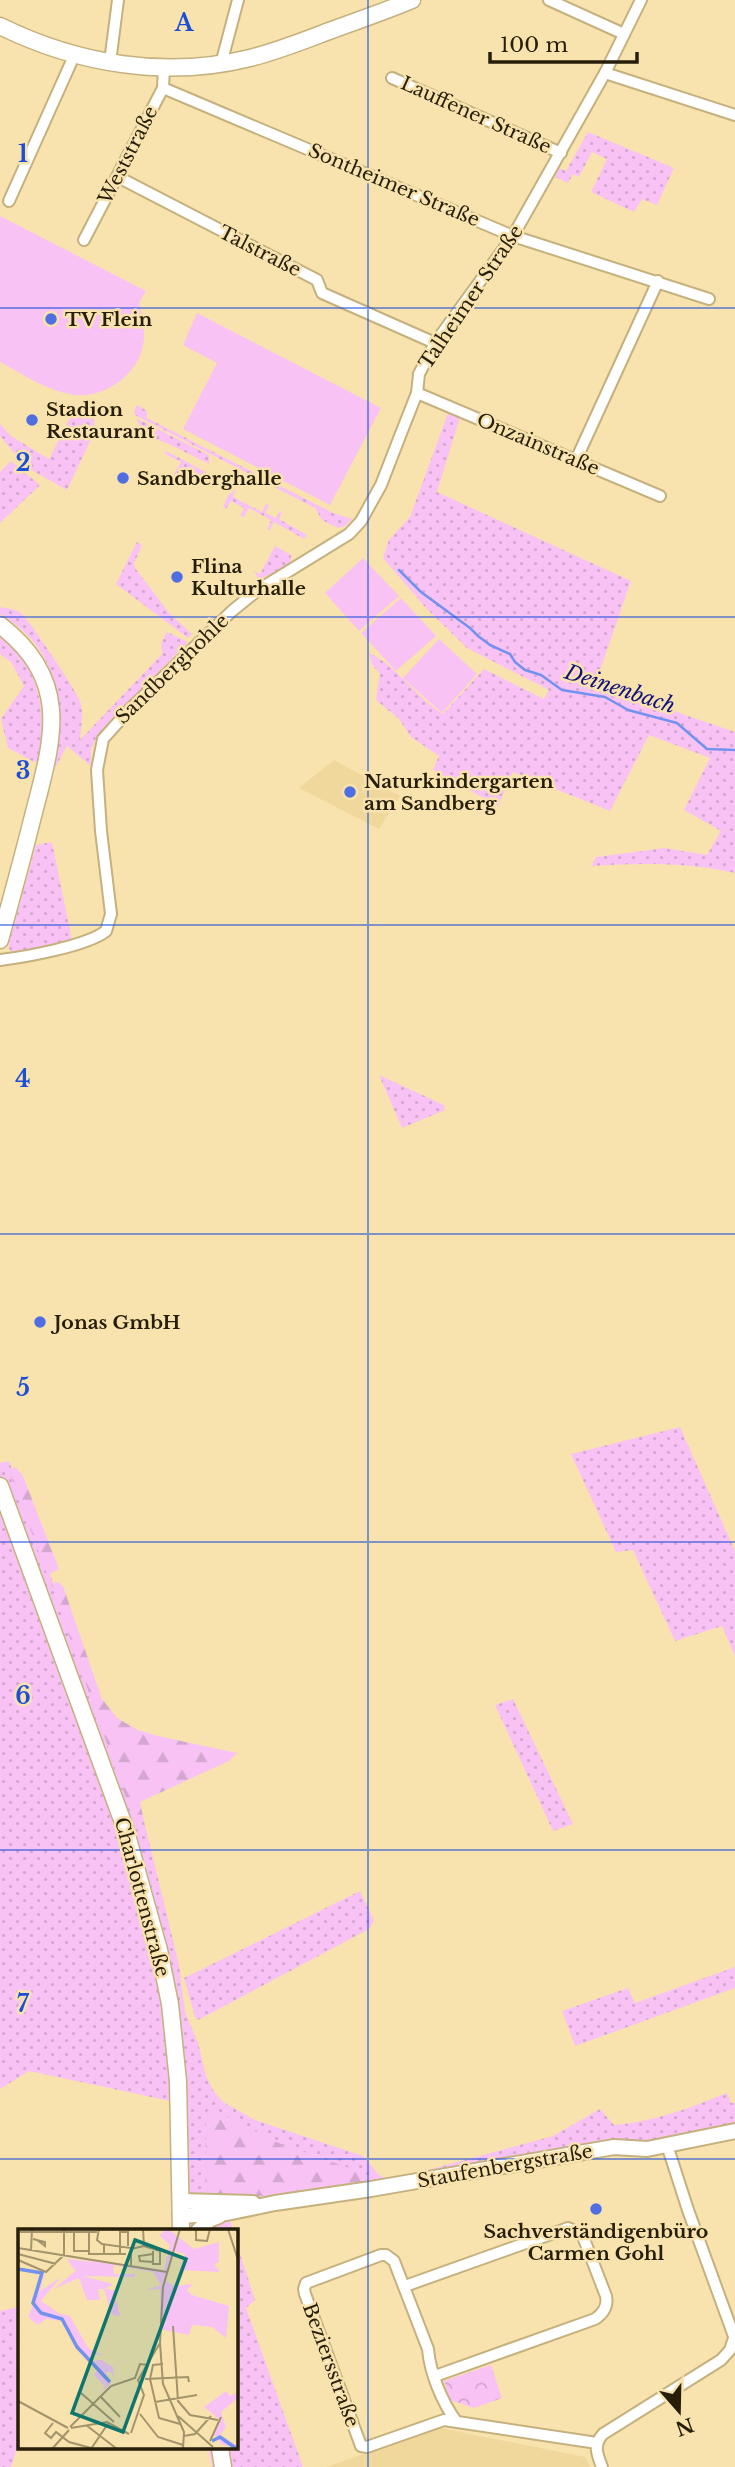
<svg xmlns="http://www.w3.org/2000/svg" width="735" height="2467" font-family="'Libre Baskerville',serif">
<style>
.built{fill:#f0d89c}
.grass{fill:url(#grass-dots)}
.forest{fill:url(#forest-firs)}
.park{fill:url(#park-crowns)}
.pitch{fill:#f8c3f4}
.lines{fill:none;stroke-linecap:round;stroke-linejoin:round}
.stream{stroke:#7391ef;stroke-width:2.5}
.minor-casing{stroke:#c5b17e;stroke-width:14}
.tertiary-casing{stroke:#c5b17e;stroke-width:18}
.secondary-casing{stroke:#c5b17e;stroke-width:19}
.minor{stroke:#fff;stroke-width:10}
.tertiary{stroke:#fff;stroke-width:14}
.secondary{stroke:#fff;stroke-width:16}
.grid{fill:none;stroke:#1d4ed8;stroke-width:2;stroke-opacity:0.55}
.poi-dot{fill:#4f6ee2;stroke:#f8e3ae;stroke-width:2.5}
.labels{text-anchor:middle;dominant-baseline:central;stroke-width:5;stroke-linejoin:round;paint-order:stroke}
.street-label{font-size:19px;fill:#261e09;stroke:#f8e3ae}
.poi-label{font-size:19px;font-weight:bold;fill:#261e09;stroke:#f8e3ae;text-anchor:start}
.water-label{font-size:21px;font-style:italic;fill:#111080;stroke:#f8e3ae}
.inset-river{fill:none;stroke:#7391ef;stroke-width:3.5}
.inset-road{fill:none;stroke:#a4946c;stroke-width:2}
.view{fill:#0f766e;fill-opacity:0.15;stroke:#0f766e;stroke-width:3.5}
.inset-edge{fill:none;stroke:#261e09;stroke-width:3.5}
.grid-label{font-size:23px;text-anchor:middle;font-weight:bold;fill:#1d4ed8;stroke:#f8e3ae;stroke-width:5;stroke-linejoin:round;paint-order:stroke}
</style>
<defs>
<pattern id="grass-dots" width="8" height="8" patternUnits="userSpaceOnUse" patternTransform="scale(1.75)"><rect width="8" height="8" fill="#f8c3f4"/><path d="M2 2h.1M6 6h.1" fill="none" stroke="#d4a7d0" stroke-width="1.8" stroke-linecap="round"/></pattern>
<pattern id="forest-firs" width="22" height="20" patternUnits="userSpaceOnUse" patternTransform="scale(1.75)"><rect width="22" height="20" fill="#f8c3f4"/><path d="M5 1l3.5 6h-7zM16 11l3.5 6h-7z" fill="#d4a7d0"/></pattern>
<pattern id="park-crowns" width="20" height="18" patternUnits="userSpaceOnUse" patternTransform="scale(1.75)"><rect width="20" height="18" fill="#f8c3f4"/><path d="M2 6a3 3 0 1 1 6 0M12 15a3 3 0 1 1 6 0" fill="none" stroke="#d4a7d0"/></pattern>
</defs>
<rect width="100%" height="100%" fill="#f8e3ae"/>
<!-- built -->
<g class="built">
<polygon points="334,760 400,796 379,829 299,788"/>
<polygon points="440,2428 585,2457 590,2467 326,2467"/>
</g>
<!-- grass -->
<g class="grass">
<polygon points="588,132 674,168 657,205 642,199 634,212 591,192 607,159 592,152 579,177 573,174 568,183 555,177 559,168 566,171"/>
<polygon points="137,405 147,411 147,418 333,513 352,519 345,526 338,528 322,520 315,508 135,415 134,412"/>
<path d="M 448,413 L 460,417 L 437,492 L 631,581 L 597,679 L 685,715 L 735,732 L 735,873 C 687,862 640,863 591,866 L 596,857 L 665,848 L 707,855 L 721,831 L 684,810 L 710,758 L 649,735 L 610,811 L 513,772 L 498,806 L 433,770 L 439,756 L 411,737 L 399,719 L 376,700 L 380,674 L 372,664 L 369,653 C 399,667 415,697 443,714 L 484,669 L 544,699 L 549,690 L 467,648 L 425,607 L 383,558 L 389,540 L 410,517 Z"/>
<polygon points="71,416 94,416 95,431 67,490 33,471 19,459 0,436 0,424 11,436 49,459"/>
<polygon points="136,418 209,455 209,464 169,444 145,435"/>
<polygon points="166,451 206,472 198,489 200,480 198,479 194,487 173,476 181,462 165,454"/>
<polygon points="11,461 40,485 0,523 0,472"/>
<polygon points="236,489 233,497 262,512 266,504 269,505 265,513 276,518 280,511 282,512 279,519 307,535 304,539 274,522 270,530 267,529 271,520 249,508 244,517 240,516 244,508 231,501 226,509 223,507 228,496"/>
<polygon points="137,542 142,545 134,564 135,568 170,614 192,634 188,638 116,584"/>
<polygon points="275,546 291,555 291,563 259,580 254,571 260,574"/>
<path d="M 0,607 C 7,608 15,609 21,613 C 28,618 77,692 80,701 C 84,712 81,729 80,740 L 162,654 L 161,643 L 167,632 L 188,642 L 111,719 L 96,738 L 91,750 L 91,766 L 67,746 L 54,770 C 63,706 63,652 0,614 Z"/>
<path d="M 0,636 C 42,668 45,712 41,761 L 34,762 L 8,748 L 1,719 L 24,686 L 11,662 L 0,654 Z"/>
<polygon points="52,842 72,940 13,953 9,949 9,943 36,845"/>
<polygon points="379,1075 444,1105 445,1110 402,1128"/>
<polygon points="680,1427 735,1551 735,1656 722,1626 675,1641 633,1550 616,1552 571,1454"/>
<path d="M 9,1461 L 140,1822 L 144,1821 L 179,1965 L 185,2012 L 198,2043 L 206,2076 L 213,2090 L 223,2102 L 255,2120 L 363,2156 L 380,2176 L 387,2178 L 417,2173 L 553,2136 L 600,2109 L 614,2125 C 653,2122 690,2108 727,2093 L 731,2103 L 735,2103 L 735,2128 L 551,2166 L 230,2219 L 233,2231 L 173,2231 L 170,2101 L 29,2071 L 0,2089 L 0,1463 Z"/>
<polygon points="513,1699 573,1824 553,1831 495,1705"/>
<polygon points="360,1891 374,1921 369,1929 198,2020 195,2017 184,1978"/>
<polygon points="735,1967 735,1988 575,2046 562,2011 628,1988 635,2003"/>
<polygon points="236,2241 255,2300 246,2308 303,2467 212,2467 208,2448 236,2448"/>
<polygon points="19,2307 19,2442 11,2467 0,2467 0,2311"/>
</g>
<!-- forest -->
<g class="forest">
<polygon points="16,1467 23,1476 59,1569 47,1575 9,1470"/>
<polygon points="58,1582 63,1586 102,1699 117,1718 138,1730 158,1736 237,1753 229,1761 140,1802 144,1821 135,1824 51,1584"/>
<polygon points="213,2109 276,2142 363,2173 366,2180 365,2186 312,2193 259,2196 217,2195 209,2190 205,2181 206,2117 207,2111"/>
</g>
<!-- park -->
<polygon class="park" points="491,2365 502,2398 474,2408 450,2400 444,2381"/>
<!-- pitch -->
<g class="pitch">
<path d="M 0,216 L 146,291 L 139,303 C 143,317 146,332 143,346 C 136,378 100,401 69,394 C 44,389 22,374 0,362 Z"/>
<polygon points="197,313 381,408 330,505 183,429 217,363 183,345"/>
<polygon points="363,558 399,596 359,631 325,593"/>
<polygon points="401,598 436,636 396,671 361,633"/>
<polygon points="439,639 477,674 442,713 403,678"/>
</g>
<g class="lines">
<!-- stream -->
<polyline class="stream" points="399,570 421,592 470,628 478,636 490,645 510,654 515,662 525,670 541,675 562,690 605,697 628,710 677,723 707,749 735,750"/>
<defs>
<g id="minor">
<polyline points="549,0 624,34"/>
<polyline points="110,62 118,0"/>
<polyline points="221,64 238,0"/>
<polyline points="605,73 735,115"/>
<polyline points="392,78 561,153"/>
<polyline points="163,88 513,236 709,299"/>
<polyline points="118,177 317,280 322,293 435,343"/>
<polyline points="9,201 74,56"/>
<polyline points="84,240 163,88 164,68"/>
<polyline points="417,393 660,496"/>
<polyline points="576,460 658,281"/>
<path d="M 0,960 C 25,957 87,946 106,931 L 111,914 L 101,831 L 97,770 L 103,739 L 130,709 L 232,611 L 258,590 L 349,534 L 361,521 L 381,485 L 400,436 L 417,393 L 419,374 L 435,343 L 513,236 L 605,73 L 641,0"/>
<polyline points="667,2145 688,2210 735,2339"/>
<path d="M 405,2286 L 568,2228 L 582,2234 L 606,2296 C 608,2306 604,2313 595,2319 L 435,2376"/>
<path d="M 456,2421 C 442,2402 430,2373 428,2349 L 394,2261 L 386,2255 L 381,2255 L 306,2283 L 304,2289 L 305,2294 L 361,2446 L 367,2447 L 444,2420 L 597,2443"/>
<path d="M 602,2467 C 597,2454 593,2445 603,2434 L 721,2360 L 730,2350 L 734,2338"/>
</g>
<g id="tertiary">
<polyline points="180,2201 253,2203"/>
<polyline points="180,2216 227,2213 275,2203 371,2189 614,2147 647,2149 735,2131"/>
<polyline points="198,2231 209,2220 219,2216"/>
</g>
<g id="secondary">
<path d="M 0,26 C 77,64 166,79 250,58 C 278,51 305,40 332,30 C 359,20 386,11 412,0"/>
<path d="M 0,625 C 74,682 52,742 32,820 C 22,860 11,900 0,940"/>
<polyline points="0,1486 125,1828 159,1950 170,2004 178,2081 181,2231"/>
<polyline points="220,2448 223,2467"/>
</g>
</defs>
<!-- minor casing -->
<use href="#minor" class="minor-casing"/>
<!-- tertiary casing -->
<use href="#tertiary" class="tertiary-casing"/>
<!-- secondary casing -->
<use href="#secondary" class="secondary-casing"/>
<!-- minor -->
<use href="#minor" class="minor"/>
<!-- tertiary -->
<use href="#tertiary" class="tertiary"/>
<!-- secondary -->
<use href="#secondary" class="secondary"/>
</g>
<!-- grid -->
<path class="grid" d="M 368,0 L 368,2467M 0,308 L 735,308M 0,617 L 735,617M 0,925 L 735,925M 0,1234 L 735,1234M 0,1542 L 735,1542M 0,1850 L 735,1850M 0,2159 L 735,2159"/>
<!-- markers -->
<g class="poi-dot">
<circle cx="51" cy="319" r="7"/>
<circle cx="32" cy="420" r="7"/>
<circle cx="123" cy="478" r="7"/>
<circle cx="177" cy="577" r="7"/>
<circle cx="350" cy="792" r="7"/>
<circle cx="40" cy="1322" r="7"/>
<circle cx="596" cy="2209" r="7"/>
</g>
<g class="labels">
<!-- street labels -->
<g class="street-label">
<text transform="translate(476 115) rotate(24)">Lauffener Straße</text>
<text transform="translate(128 155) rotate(-63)">Weststraße</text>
<text transform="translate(394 185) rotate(23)">Sontheimer Straße</text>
<text transform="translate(260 251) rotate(27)">Talstraße</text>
<text transform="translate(471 297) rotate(-56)">Talheimer Straße</text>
<text transform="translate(538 444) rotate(23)">Onzainstraße</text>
<text transform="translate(172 669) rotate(-44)">Sandberghohle</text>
<text transform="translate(142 1897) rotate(75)">Charlottenstraße</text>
<text transform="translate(505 2166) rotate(-10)">Staufenbergstraße</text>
<text transform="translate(331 2365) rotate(70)">Beziersstraße</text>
</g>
<!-- poi labels -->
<g class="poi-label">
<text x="65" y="319">TV Flein</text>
<text x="46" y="409">Stadion<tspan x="46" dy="22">Restaurant</tspan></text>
<text x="137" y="478">Sandberghalle</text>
<text x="191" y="566">Flina<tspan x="191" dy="22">Kulturhalle</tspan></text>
<text x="364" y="781">Naturkindergarten<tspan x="364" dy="22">am Sandberg</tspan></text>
<text x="54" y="1322">Jonas GmbH</text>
<text x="596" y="2231" text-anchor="middle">Sachverständigenbüro<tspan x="596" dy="22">Carmen Gohl</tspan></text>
</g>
<!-- water labels -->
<g class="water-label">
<text transform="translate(620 689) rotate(18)">Deinenbach</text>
</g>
</g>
<!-- overview -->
<g transform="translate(18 2229)">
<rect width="220" height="220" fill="#f8e3ae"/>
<path d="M 150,0 L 176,20 L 201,13 L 201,33 L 196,35 L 202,43 L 162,41 L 167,25 L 155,22 L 147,51 L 156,57 L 175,55 L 169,61 L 174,66 L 211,77 L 208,109 L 194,98 L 174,96 L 171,106 L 142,100 L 142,60 L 128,61 L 143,56 L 135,43 L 95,36 L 96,45 L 117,45 L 117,48 L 65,47 L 95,55 L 87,60 L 96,61 L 102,87 L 94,86 L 86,60 L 80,60 L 82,71 L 69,71 L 61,49 L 36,60 L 56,43 L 95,44 L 87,34 L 48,28 L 146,41 L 152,16 L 141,6 ZM 16,71 L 34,83 L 52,87 L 70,119 L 86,127 L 77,125 L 75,132 L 83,131 L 95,138 L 96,148 L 92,142 L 88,144 L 93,154 L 84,163 L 87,157 L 76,146 L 80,140 L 59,120 L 44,92 L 28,90 L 20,96 L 10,88 L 15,76 L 21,84 ZM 208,162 L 212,167 L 220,163 L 220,169 L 203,183 L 208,198 L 202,206 L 220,217 L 220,220 L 202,215 L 201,210 L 209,213 L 203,207 L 194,207 L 201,190 L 186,178 Z" fill="#f8c3f4"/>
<path d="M 21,41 L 26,46 L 22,62 L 43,48 L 23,72 L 42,85 L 23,80 L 16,71 L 22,85 L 15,76 L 14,69 L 24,48 Z" fill="#f8c3f4"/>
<path d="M 49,30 L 95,35 L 95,45 L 59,45 Z" fill="#f8c3f4"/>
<path class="inset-river" d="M 0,40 L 24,44 L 15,74 L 23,84 L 44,90 L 59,118 L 92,153M 194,212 L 202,208 L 219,220"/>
<path class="inset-road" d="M 46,0 L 46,26M 81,0 L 79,11 L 84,15 L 113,19 L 113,36M 178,0 L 178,11 L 189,12 L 192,0M 210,0 L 221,34M 2,3 L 79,3M 56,3 L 56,22 L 71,22M 71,3 L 71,25 L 86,25 L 86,16M 15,10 L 27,13 L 27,17 L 19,11M 126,17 L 142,22 L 142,35 L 135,35 L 135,22M 0,19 L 149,43M 113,20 L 126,17 L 125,0M 13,22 L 14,0M 0,25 L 38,35M 86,25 L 108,25M 102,25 L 102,3 L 110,3 L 110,17M 0,31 L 28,43 L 46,26M 135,33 L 122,32 L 121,27 L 135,25M 155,97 L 160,172 L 172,186 L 200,191M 142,114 L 145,155 L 166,203 L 165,220M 145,135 L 135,136 L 132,150 L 141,189 L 162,195M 127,150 L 170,148 L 171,153M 63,164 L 96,193M 83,168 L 102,188M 0,172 L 50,199M 137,173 L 179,166M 122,185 L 140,208 L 165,216M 160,187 L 195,218M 35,194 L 27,204 L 33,209 L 38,203 L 51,213 L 73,219M 68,196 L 99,220M 52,198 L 93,157 L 117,149 L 122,135 L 130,136M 53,199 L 89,193 L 111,205M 113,204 L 126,166 L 120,151 L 142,114 L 145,58 L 162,0M 166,207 L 177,205 L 193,187M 192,212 L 203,188M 34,220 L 51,201M 73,220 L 91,193"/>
<path class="view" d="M 117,11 L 168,30 L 105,203 L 54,184 Z"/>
<rect width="220" height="220" class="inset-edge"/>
</g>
<g class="grid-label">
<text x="184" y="31">A</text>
<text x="23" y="162">1</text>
<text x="23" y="471">2</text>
<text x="23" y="779">3</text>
<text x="23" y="1087">4</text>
<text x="23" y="1396">5</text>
<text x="23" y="1704">6</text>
<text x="23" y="2012">7</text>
</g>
<!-- north arrow -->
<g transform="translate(679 2411) rotate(160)" stroke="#f8e3ae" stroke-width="5" paint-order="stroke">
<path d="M0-5L12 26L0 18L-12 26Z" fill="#261e09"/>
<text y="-10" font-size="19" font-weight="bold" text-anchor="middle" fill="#261e09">N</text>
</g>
<!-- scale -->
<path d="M490 52v10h147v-10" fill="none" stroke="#261e09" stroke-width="3.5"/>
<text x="500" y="52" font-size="21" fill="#261e09" stroke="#f8e3ae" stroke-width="5" paint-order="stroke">100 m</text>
</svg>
